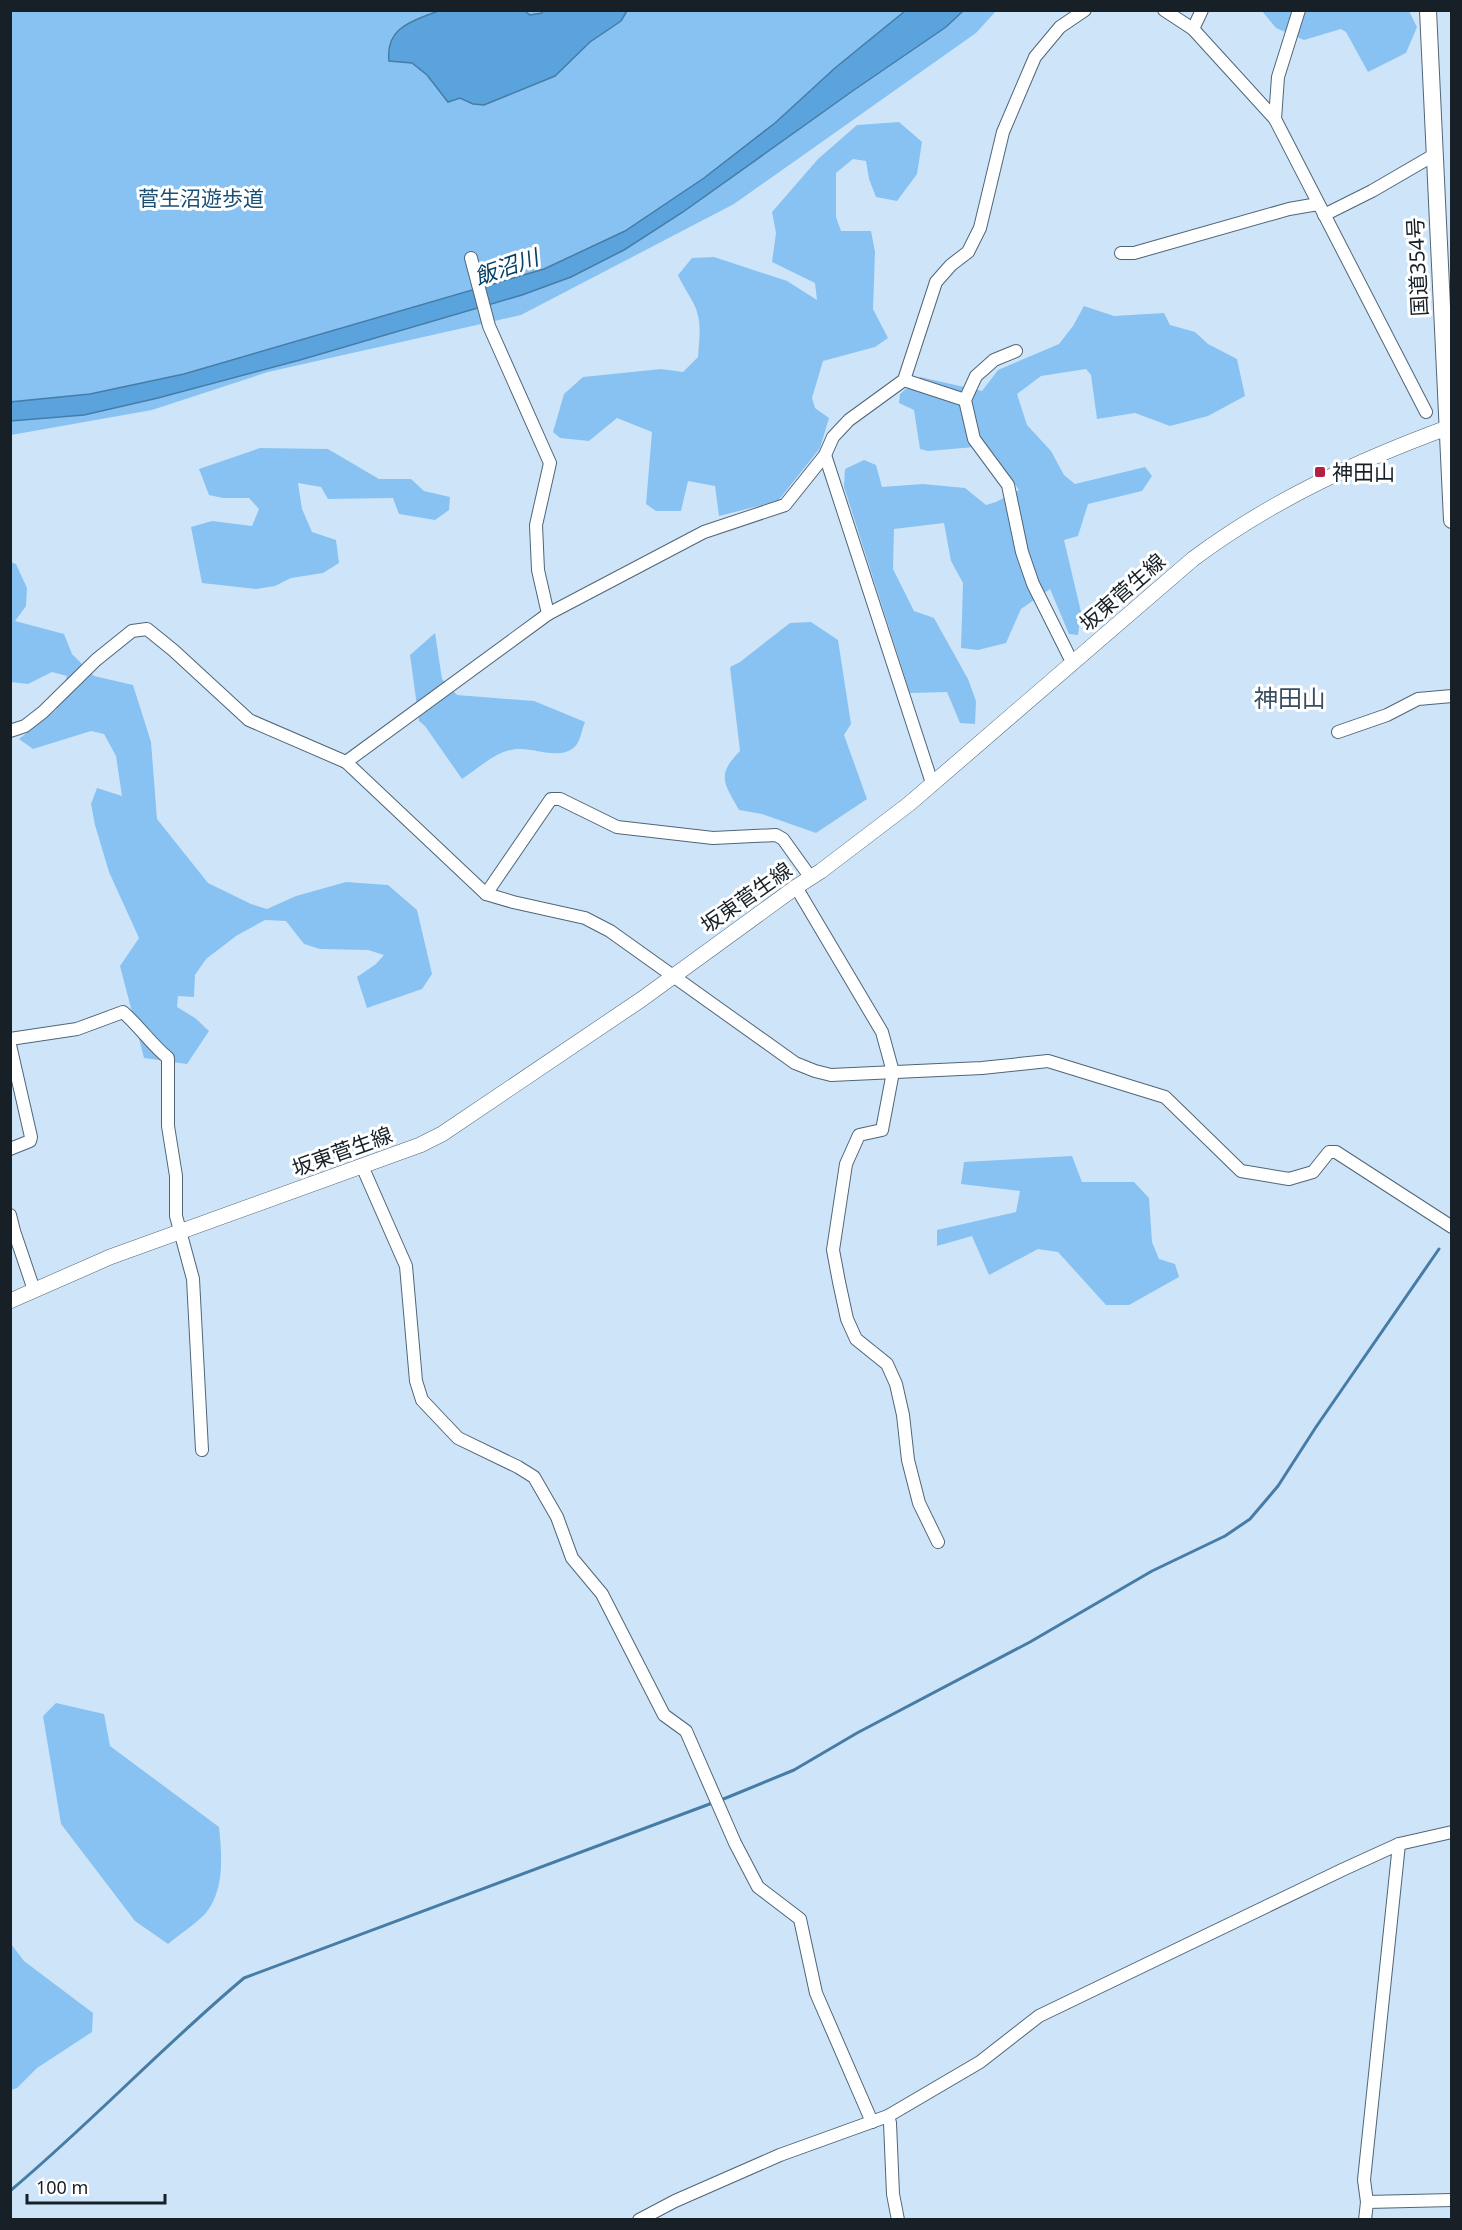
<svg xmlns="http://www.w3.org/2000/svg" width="1462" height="2230" font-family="'Noto Sans','Noto Sans JP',sans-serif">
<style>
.green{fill:#88c2f2}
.water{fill:#5aa3dd;stroke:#467ca6;stroke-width:1.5}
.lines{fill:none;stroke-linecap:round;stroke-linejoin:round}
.stream{stroke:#467ca6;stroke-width:3}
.minor-casing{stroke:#516577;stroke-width:14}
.major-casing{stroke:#516577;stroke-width:16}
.highway-casing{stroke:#516577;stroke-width:18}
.minor{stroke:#fff;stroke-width:12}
.major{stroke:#fff;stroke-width:15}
.highway{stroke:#fff;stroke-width:16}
.poi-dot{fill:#b32042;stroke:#fff;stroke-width:2}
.labels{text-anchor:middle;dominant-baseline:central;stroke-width:6;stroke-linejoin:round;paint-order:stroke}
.park-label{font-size:21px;fill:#1a4f76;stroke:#fff}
.street-label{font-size:21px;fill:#172027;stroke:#fff}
.poi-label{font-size:21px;fill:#172027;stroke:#fff;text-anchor:start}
.water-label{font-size:22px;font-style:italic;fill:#074167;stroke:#fff}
.quarter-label{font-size:24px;fill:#3b4e5f;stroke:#fff}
</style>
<rect width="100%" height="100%" fill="#cee5f9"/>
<!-- green -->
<g class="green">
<polygon points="11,11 996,11 976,33 734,204 521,315 268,372 152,410 11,435"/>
<polygon points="1262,11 1409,11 1417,27 1406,53 1368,72 1346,32 1341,29 1304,40 1276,28"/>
<path d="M 899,122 L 922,142 L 917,174 L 897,201 L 876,197 L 869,179 L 866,161 L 853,159 L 836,173 L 836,217 L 841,231 L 871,231 L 875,252 L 873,309 L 888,338 L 875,347 L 823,361 L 812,398 L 815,408 L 829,418 L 820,448 L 778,501 L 719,516 L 715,486 L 688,481 L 681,511 L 656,511 L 646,504 L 652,432 L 617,418 L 589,441 L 560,438 L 553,432 L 564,394 L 583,377 L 661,369 L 683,372 L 698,357 C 699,341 702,325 696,309 C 693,300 682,285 678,275 L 692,258 L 714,257 L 787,281 L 817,300 L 815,283 L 772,262 L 776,233 L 772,212 L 818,159 L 857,125 Z"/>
<polygon points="1084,306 1114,316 1164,313 1170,325 1195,332 1208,344 1237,359 1245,396 1208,416 1170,426 1135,413 1097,419 1091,375 1086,369 1041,376 1017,394 1027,425 1051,451 1064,475 1075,484 1145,467 1152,476 1142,491 1088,504 1078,536 1064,540 1081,612 1078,635 1069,634 1050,589 1021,609 1006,643 978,650 961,648 963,583 951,561 944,523 894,529 893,569 914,611 934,618 968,679 976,701 975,724 960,723 947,692 910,693 844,487 845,469 864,460 876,465 882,487 923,484 965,488 986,505 996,502 1019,490 995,456 986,446 928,451 920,449 914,410 899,403 900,394 920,377 982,391 998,370 1059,344 1073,326"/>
<polygon points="260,448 328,449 379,479 411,479 424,491 450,497 449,510 435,520 399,514 393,498 328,499 321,487 298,483 302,509 312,532 336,540 339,563 323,573 291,578 275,586 256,589 202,583 191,527 212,521 252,526 259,509 249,498 223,498 209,495 199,469"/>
<polygon points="10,562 16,564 27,588 26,606 15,621 64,634 72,654 94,676 133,685 151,742 157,819 208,883 251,904 267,909 296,896 346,882 388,885 417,910 432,974 422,989 367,1008 357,977 376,964 384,955 368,950 320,949 304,944 286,921 265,920 236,936 206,959 195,975 194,997 178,996 177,1007 195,1018 209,1031 187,1064 144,1058 120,966 139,938 109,872 95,825 91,804 97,788 122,796 116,756 104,734 91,731 33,749 19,739 56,710 67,676 52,672 28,684 11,682"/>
<path d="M 811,622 L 838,640 L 851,724 L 844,735 L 867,799 L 816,833 L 762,814 L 739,810 C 724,783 716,775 740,751 L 730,667 L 740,662 L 790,623 Z"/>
<path d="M 435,633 L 442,679 L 457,695 L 534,701 L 585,722 C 582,729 581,738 577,744 C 564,762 536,748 519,749 C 498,749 479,768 462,779 L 425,726 L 419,721 L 410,655 Z"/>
<polygon points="1072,1156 1082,1182 1134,1182 1149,1198 1152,1242 1159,1259 1175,1264 1179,1277 1129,1305 1106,1305 1058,1252 1038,1249 989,1275 972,1236 937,1246 937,1230 1016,1212 1020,1191 961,1184 964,1162"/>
<path d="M 56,1703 L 104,1714 L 110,1746 L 219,1827 C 222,1856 225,1890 205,1914 C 194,1925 180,1934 168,1944 L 135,1921 L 61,1824 L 43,1716 Z"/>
<polygon points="11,1944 24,1961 93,2013 92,2032 37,2068 17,2088 11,2090"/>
</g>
<!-- water -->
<g class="water">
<path d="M 438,11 L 525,11 L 530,15 L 542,13 L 543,11 L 627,11 L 621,21 L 590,42 L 555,76 L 484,105 L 473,104 L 460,98 L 448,102 L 427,75 L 412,63 L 389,61 C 385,27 413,21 438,11 Z"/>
<polygon points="905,11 963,11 946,27 854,90 683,212 624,250 571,277 522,295 300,360 158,398 84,415 11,421 10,402 90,394 184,374 544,269 625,231 704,178 775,123 835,68"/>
</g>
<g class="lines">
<!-- stream -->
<g class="stream">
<polyline points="721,1800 794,1770 857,1733 1030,1642 1152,1571 1225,1536 1250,1519 1278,1486 1316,1427 1439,1249"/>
<path d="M 10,2191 C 91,2123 163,2046 244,1978 L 715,1802"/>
</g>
<defs>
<g id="minor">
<polyline points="1164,10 1193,29 1275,119 1426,412"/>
<polyline points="1193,29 1202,10"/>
<polyline points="1275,119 1278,77 1299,10"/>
<polyline points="1324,215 1372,191 1434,155"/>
<polyline points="1121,253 1134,253 1289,209 1318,204"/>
<polyline points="471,258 489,326 550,463 536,525 538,570 548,614"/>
<polyline points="1016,351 994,360 984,369 976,376 965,400 974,439 1008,485 1022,552 1033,584 1069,656 1074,662"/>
<polyline points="904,380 965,400"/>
<polyline points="825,455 932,783"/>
<polyline points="10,731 25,726 43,712 96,660 132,631 147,629 173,650 249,720 346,762 486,894 513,902 585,918 610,931 795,1063 815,1071 831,1075 982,1068 1048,1061 1165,1097 1241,1171 1289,1179 1313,1172 1329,1152 1336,1152 1452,1227"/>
<polyline points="1338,732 1387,715 1418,699 1452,696"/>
<polyline points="346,762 548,614 704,532 785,505 825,455 833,437 849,420 904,380 936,282 951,265 968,252 980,228 1003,132 1035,57 1060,27 1085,10"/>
<polyline points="796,887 882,1032 893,1072 882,1130 859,1135 846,1164 833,1250 839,1282 847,1319 856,1339 887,1364 896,1384 903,1415 908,1460 919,1503 938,1542"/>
<polyline points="486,894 551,799 560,799 617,827 713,838 776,835 783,839 811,878"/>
<path d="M 10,1039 L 77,1029 L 123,1012 C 140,1027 151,1044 168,1058 L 168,1126 L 176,1176 L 176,1216 L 193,1279 L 202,1450"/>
<polyline points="10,1045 31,1137 30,1141 10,1149"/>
<polyline points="362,1166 406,1266 416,1381 422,1400 458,1438 518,1467 534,1477 557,1517 572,1558 602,1594 664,1715 686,1731 735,1843 758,1887 800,1919 816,1993 872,2122"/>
<polyline points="10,1215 14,1231 34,1290"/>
<polyline points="888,2116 890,2123 893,2194 898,2220"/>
<polyline points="1367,2202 1452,2200"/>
<polyline points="639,2220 675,2201 780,2155 888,2116 980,2062 1039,2016 1342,1870 1399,1844 1452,1832"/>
<polyline points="1365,2220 1367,2202 1364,2180 1399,1844"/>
</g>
<path id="major" d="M 10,1301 L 110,1257 L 420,1145 L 442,1134 L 642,999 L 796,887 L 821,871 L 909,804 L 1193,559 C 1272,500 1359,460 1452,426"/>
<polyline id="highway" points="1428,10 1452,520"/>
</defs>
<!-- minor casing -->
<use href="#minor" class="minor-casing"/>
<!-- major casing -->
<use href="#major" class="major-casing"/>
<!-- highway casing -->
<use href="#highway" class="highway-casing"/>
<!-- minor -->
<use href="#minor" class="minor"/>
<!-- major -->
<use href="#major" class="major"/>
<!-- highway -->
<use href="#highway" class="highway"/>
</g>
<!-- markers -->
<rect class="poi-dot" x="1314" y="466" width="12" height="12" rx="3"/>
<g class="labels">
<!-- park labels -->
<g class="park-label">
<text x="201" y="198">菅生沼遊歩道</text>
</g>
<!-- street labels -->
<g class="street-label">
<text transform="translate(1417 267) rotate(-93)">国道354号</text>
<text transform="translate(1122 592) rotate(-41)">坂東菅生線</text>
<text transform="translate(746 897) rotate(-35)">坂東菅生線</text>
<text transform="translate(342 1151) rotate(-20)">坂東菅生線</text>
</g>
<!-- poi labels -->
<g class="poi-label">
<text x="1332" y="472">神田山</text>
</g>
<!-- water labels -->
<g class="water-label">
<text transform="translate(506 266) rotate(-19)">飯沼川</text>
</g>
<!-- quarter labels -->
<g class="quarter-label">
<text x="1290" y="697">神田山</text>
</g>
</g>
<!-- border -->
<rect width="1462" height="2230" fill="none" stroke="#172027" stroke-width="24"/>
<!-- scale -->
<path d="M27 2194v9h138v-9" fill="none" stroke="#172027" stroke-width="3"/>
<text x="36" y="2194" font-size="18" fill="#172027" stroke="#ffffff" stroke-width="4.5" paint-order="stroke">100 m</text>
</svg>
